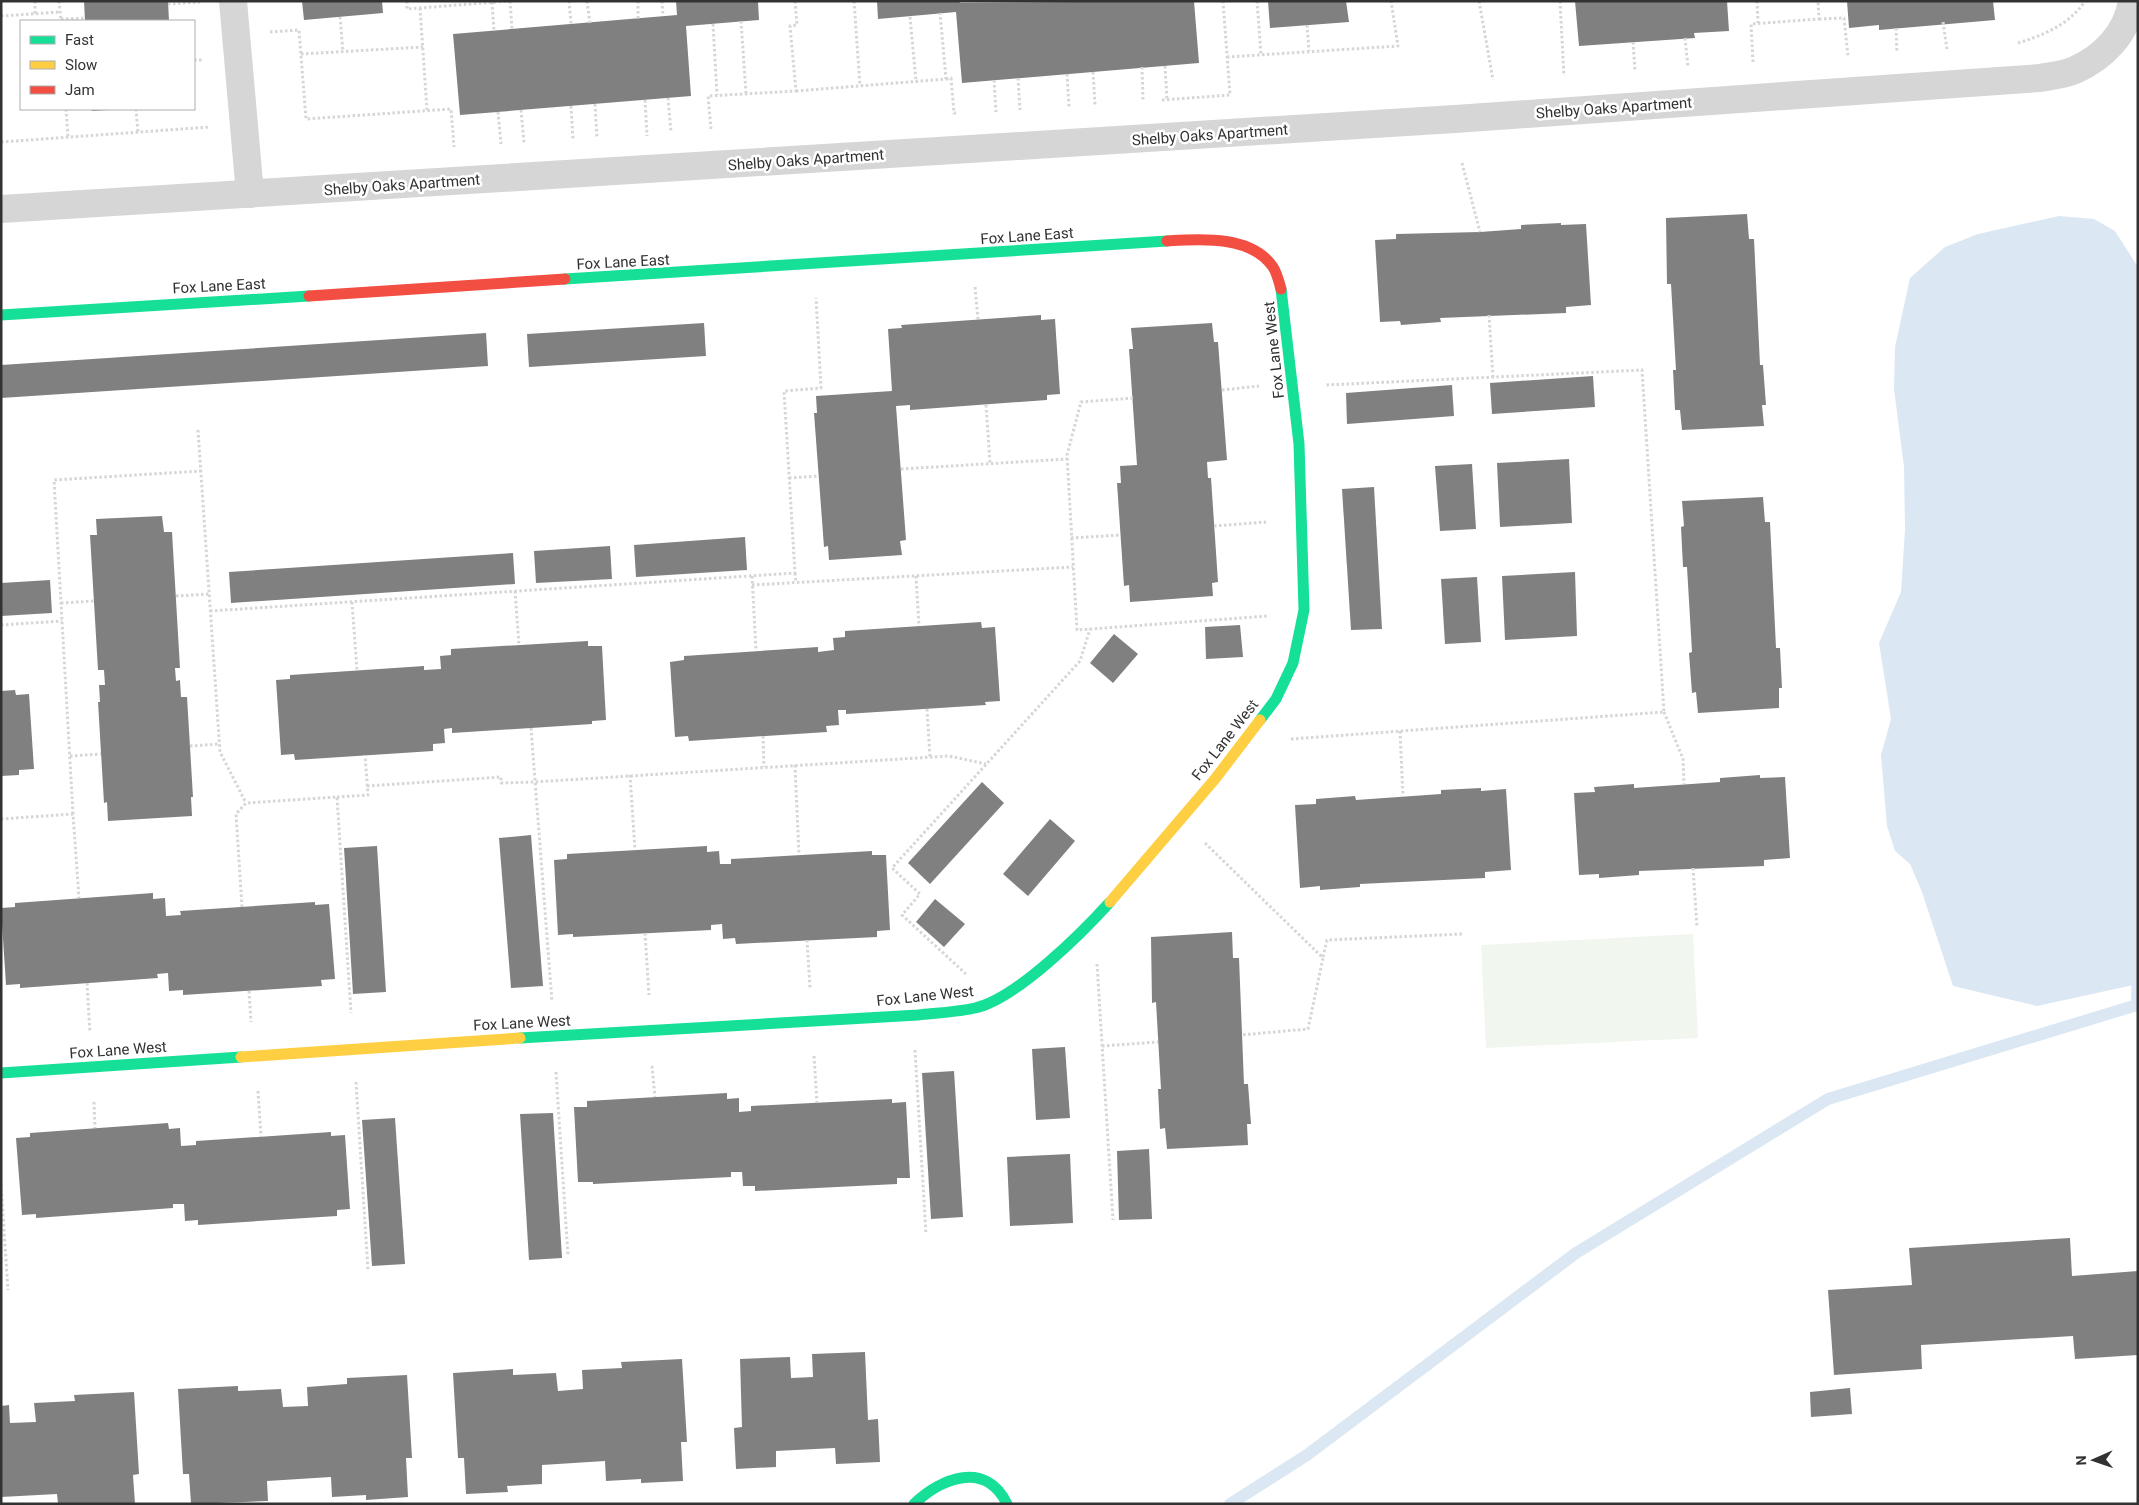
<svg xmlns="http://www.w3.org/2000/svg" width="2139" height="1505" font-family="Roboto,sans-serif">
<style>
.green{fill:#f1f6ee}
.water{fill:#dbe8f4}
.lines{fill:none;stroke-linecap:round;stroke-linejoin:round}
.stream{stroke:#dbe8f4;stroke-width:12}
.building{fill:#808080}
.path{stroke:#d6d6d6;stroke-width:3;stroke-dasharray:2.5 2.5;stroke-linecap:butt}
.street{stroke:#d6d6d6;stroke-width:28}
.fast{stroke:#16e098;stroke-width:11}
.slow{stroke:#ffcf43;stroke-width:11}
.jam{stroke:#f24e42;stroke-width:11}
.labels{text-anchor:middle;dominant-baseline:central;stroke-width:5;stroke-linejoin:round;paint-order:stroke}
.street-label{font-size:15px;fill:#323232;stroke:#fff}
</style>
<rect width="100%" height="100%" fill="#fff"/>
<!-- green -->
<polygon class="green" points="1693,934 1698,1038 1486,1048 1481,945"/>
<!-- water -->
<polygon class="water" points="2059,216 2094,219 2115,231 2138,267 2138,984 2037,1006 1953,986 1922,892 1910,864 1895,851 1887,826 1881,755 1891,719 1879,643 1901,592 1905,529 1904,467 1894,389 1895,347 1910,278 1945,247 1978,234"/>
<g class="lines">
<!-- stream -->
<polyline class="stream" points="1230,1504 1307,1455 1576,1253 1828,1099 2137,1005 2138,953"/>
</g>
<!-- building -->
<g class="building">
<polygon points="84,1 168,1 169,21 85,21"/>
<polygon points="302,1 382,1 383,13 304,20"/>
<polygon points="676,1 758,1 759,20 686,26 691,96 460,115 453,34 677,15"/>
<polygon points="877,1 959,1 960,3 1194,1 1199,63 962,83 956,12 878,19"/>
<polygon points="1268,1 1346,1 1349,22 1270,28"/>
<polygon points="1575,1 1727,1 1729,31 1694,33 1695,38 1579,46"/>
<polygon points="1847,1 1993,1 1995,20 1879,30 1879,25 1849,28"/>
<polygon points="91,109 107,109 108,110 92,111"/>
<polygon points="1747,214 1749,239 1754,239 1760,365 1763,365 1766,405 1762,405 1764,426 1682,430 1680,410 1675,410 1673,370 1676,370 1671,284 1667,284 1666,218"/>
<polygon points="1561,223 1561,225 1586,224 1591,305 1566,307 1566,313 1440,318 1441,322 1401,325 1400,321 1380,322 1375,240 1396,239 1396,234 1480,232 1521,229 1521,225"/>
<polygon points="1041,315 1041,320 1055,319 1060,394 1047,395 1047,400 910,410 910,405 896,406 906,540 900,541 902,555 829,560 828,546 824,547 814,413 817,413 816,396 892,391 888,329 902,328 901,325"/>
<polygon points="704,323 706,356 529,367 527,334"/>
<polygon points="1212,323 1214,342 1218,342 1227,460 1207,462 1208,478 1211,478 1218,582 1212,583 1213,596 1130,602 1129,585 1124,586 1117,483 1121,483 1120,466 1137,465 1129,349 1133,349 1131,328"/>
<polygon points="486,333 488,366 1,398 1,365"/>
<polygon points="1593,376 1595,407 1492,414 1490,383"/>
<polygon points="1452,385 1454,416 1347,424 1346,393"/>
<polygon points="1569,459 1572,523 1500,527 1497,463"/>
<polygon points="1472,464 1476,529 1440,531 1435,466"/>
<polygon points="1374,487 1382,629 1351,630 1342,489"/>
<polygon points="1763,497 1765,522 1770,522 1776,648 1780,648 1782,688 1779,688 1779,708 1698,713 1696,692 1692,693 1689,653 1692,652 1687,567 1683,567 1681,527 1684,526 1682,501"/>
<polygon points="162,516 164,532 172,532 180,668 175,668 176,681 180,680 181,697 187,697 193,797 191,797 192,816 108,821 107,802 104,803 98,702 100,702 99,685 105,685 104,670 98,670 90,535 97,535 96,519"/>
<polygon points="745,537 747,570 636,577 634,545"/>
<polygon points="610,546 612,579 536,583 534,551"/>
<polygon points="513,553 515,584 231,603 229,572"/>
<polygon points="1575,572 1577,636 1505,640 1502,576"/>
<polygon points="1477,577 1481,642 1445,644 1441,579"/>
<polygon points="50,580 52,613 1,616 1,583"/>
<polygon points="981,622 982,628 995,627 1000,701 985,702 986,705 846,714 846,710 838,710 839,725 826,726 827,732 689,741 688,736 675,737 670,662 684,660 684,656 818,647 818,652 834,650 833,638 845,637 845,631"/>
<polygon points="1240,625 1243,657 1206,659 1205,627"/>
<polygon points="1114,634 1138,654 1113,683 1090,663"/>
<polygon points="588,641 588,646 602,646 606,720 592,721 592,724 452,733 452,728 444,729 445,743 433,744 433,751 295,760 294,754 281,755 276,680 290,679 290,675 424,666 424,670 441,669 440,656 451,655 451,649"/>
<polygon points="15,690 16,695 29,694 34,769 19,770 19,775 1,776 1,691"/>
<polygon points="1760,775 1760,778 1785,777 1790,858 1764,860 1764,866 1639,871 1639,875 1599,878 1599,874 1579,875 1574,793 1595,792 1594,787 1634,784 1634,788 1720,782 1720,778"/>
<polygon points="982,782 1004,803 930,884 908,863"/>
<polygon points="1481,788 1481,791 1506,789 1511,870 1485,872 1485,878 1360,884 1360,887 1320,890 1320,886 1300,888 1295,805 1316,804 1316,799 1355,796 1356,800 1441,794 1441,790"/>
<polygon points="1050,819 1075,841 1028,896 1003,874"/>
<polygon points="531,835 543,986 511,988 499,838"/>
<polygon points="377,846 386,992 353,994 344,848"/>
<polygon points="707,846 707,852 719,851 720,864 731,864 731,859 872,851 872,855 886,855 890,930 877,931 877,937 736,944 735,938 723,939 722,924 711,925 711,930 573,937 573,934 558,935 554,860 567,859 567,854"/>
<polygon points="153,893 153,899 165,898 166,916 181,915 180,911 315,902 315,905 329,904 335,979 321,980 322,986 183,995 183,990 169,991 168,973 157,974 158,978 20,988 20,984 6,985 1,908 15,907 15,903"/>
<polygon points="935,899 965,924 944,947 916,922"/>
<polygon points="1232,932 1233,958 1239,958 1244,1084 1248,1084 1251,1124 1247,1124 1248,1145 1167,1149 1165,1128 1160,1129 1158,1089 1161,1089 1156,1002 1152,1003 1151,937"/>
<polygon points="1065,1047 1070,1118 1036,1120 1032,1049"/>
<polygon points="954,1071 963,1217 931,1219 922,1073"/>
<polygon points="727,1093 727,1099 739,1098 739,1112 751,1111 751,1106 892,1099 892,1103 906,1102 910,1178 897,1178 897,1184 755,1191 755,1186 743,1186 742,1172 731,1172 731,1177 593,1184 593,1182 578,1182 574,1107 587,1107 587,1101"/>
<polygon points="553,1113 562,1258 529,1260 520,1114"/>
<polygon points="395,1118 405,1264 372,1266 362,1120"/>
<polygon points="168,1123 169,1129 180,1128 181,1146 196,1145 196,1141 331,1132 331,1136 345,1135 350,1209 337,1210 337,1216 198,1225 198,1220 185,1221 184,1204 173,1204 173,1208 36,1218 36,1214 22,1215 16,1138 30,1137 30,1133"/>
<polygon points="1149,1149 1152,1219 1119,1220 1117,1151"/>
<polygon points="1070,1154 1073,1223 1010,1226 1007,1157"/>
<polygon points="2070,1238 2072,1276 2138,1271 2138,1355 2075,1359 2073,1336 1921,1345 1922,1369 1834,1375 1828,1290 1912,1285 1909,1248"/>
<polygon points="865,1352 868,1420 878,1419 880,1462 836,1464 835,1448 776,1451 776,1467 736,1469 734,1428 742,1427 740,1359 790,1357 791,1378 813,1377 812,1354"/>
<polygon points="682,1359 687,1442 681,1442 683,1481 641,1483 641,1479 606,1481 605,1461 542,1465 542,1484 507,1486 508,1492 466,1494 464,1458 458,1458 453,1373 513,1369 513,1375 556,1373 558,1391 583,1389 582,1370 622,1368 621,1362"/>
<polygon points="407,1375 412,1458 406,1458 408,1497 366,1500 366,1495 332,1497 331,1477 267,1481 268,1501 191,1504 189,1474 183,1474 178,1389 238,1386 238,1391 281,1389 283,1407 308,1406 307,1387 347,1384 347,1378"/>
<polygon points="1850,1388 1852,1414 1811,1417 1810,1392"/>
<polygon points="134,1392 139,1474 133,1475 135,1504 58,1504 57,1494 1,1497 1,1406 9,1405 10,1423 36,1422 34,1403 75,1401 74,1395"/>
</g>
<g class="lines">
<!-- path -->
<g class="path">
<polyline points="35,1 35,14"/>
<polyline points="59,1 61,21"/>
<polyline points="407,1 407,9 509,1"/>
<polyline points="510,1 512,29"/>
<polyline points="569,1 571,24"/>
<polyline points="587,1 590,23"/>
<polyline points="638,1 638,19"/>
<polyline points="662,1 663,16"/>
<polyline points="854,1 860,86"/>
<polyline points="1257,1 1261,55"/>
<polyline points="1479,1 1493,80"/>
<polyline points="1560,1 1564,76"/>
<polyline points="1757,1 1758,23"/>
<polyline points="492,2 494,31"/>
<polyline points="168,4 200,2"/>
<polyline points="420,8 427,110"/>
<polyline points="1,16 60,12"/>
<polyline points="340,17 343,52"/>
<polyline points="910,17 916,81"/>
<polyline points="61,19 85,18"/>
<polyline points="1819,19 1844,18 1848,56"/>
<polyline points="741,21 746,93"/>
<polyline points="1943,22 1947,49"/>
<polyline points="713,24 717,95"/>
<polyline points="1307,25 1309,51"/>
<polyline points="1896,28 1897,53"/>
<polyline points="270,32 299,30 306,119 451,109 454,147"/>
<polyline points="1685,38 1688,67"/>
<polyline points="1633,42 1635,71"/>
<path d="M 2018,43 C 2044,35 2070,24 2085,1"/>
<polyline points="301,54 423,47"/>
<polyline points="1227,57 1398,46 1391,1"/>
<polyline points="194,60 203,60"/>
<polyline points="1753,62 1751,24 1819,19 1818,1"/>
<polyline points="1165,66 1167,99"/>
<polyline points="1142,67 1143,101"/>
<polyline points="1093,72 1095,105"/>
<polyline points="1067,74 1069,107"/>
<polyline points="1018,78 1020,110"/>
<polyline points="946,79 951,78 954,113 956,113"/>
<polyline points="994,80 996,112"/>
<polyline points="796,91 946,79 940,13"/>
<polyline points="668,98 671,132"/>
<polyline points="645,100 647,136"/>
<polyline points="1162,100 1230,95 1223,1"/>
<polyline points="595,104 597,138"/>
<polyline points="571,106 573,140"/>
<polyline points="66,109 68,137"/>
<polyline points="136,109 138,132"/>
<polyline points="521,110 524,143"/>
<polyline points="498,112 501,144"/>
<polyline points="711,129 708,96 796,91 790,26 797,25 795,1"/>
<polyline points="1,142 210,127"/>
<polyline points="1462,163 1480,232"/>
<polyline points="975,287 978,319"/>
<polyline points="1489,315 1493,377"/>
<polyline points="1222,390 1259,386"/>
<polyline points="1133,398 1081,402 1067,455 1077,630 1268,616"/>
<polyline points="986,405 990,463"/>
<polyline points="198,430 220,752 246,803"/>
<polyline points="901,469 1067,459"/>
<polyline points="789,478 819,476"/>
<polyline points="1214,526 1266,522"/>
<polyline points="1071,538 1120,535"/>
<polyline points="795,573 796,583"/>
<polyline points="752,576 756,651"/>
<polyline points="916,576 919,626"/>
<polyline points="752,585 1073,567"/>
<polyline points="515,591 519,645"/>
<polyline points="176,596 209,594"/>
<polyline points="352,602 357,670"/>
<polyline points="61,603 94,601"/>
<polyline points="210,611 795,573 784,391 821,388 816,298"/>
<polyline points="1,625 62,621"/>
<polyline points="927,709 930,757"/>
<polyline points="1664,712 1683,759 1684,784"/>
<polyline points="531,728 552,1002"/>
<polyline points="1400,731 1403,797"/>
<polyline points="763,736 764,767"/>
<polyline points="1291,739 1664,712 1642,370 1326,385"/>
<polyline points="190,746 219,744"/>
<polyline points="70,756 101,754"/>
<polyline points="795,765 799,855"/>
<polyline points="630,775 635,850"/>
<polyline points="367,786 501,777 501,783 534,782 949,756 986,764"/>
<polyline points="337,797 368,795 365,755"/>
<polyline points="73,814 54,480 201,471"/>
<polyline points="1,819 73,814 79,898"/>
<polyline points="1205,843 1323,958 1308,1029 1241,1035"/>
<polyline points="1693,868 1697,927"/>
<polyline points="242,907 236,814 246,803 337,797 351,1013"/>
<polyline points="645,933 649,995"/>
<polyline points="807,940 810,988"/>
<polyline points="1323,957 1327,940 1462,934"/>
<polyline points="1097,964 1113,1220"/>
<polyline points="966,974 902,915 920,894 892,868 1080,661 1090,629"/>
<polyline points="87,983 90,1033"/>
<polyline points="249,991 251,1022"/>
<polyline points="1102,1046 1158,1042"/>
<polyline points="915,1050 926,1234"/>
<polyline points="814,1056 817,1103"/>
<polyline points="652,1066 655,1097"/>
<polyline points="556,1072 568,1256"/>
<polyline points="356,1082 368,1270"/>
<polyline points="258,1091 261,1137"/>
<polyline points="94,1102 95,1128"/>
<polyline points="1,1184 8,1290"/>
</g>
<!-- street -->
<g class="street">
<polyline points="233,1 250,194"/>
<path d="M 1,209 L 1455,119 L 2040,78 C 2051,76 2064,75 2075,70 C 2104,57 2127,33 2132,1"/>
</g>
<!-- fast -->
<g class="fast">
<polyline points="565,279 1167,241"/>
<polyline points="1,315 309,296"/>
<polyline points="1260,720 1276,699 1293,663 1304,610 1299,444 1281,289"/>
<path d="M 520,1038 L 918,1015 C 937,1013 957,1012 975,1008 C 1016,999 1082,933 1110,902"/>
<polyline points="1,1073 241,1057"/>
<path d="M 914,1504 C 941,1478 986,1460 1007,1504"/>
</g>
<!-- slow -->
<g class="slow">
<polyline points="1110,902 1215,779 1260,720"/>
<polyline points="241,1057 520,1038"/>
</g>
<!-- jam -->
<g class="jam">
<path d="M 1167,241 C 1201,239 1251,235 1273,267 C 1277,273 1279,282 1281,289"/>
<polyline points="309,296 565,279"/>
</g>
</g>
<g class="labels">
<!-- street labels -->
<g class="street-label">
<text transform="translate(1614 108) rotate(-4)">Shelby Oaks Apartment</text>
<text transform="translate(1210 135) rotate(-4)">Shelby Oaks Apartment</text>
<text transform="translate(806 160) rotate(-4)">Shelby Oaks Apartment</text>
<text transform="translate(402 185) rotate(-4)">Shelby Oaks Apartment</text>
<text transform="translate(1027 236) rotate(-4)">Fox Lane East</text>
<text transform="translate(623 262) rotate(-3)">Fox Lane East</text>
<text transform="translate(219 286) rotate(-3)">Fox Lane East</text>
<text transform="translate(1274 350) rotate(-96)">Fox Lane West</text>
<text transform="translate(1225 740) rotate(-52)">Fox Lane West</text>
<text transform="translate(925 996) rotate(-6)">Fox Lane West</text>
<text transform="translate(522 1023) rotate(-3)">Fox Lane West</text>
<text transform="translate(118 1050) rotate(-4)">Fox Lane West</text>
</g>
</g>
<!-- border -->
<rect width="2139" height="1505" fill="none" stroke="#323232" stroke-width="5"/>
<!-- legend -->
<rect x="20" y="20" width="175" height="90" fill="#ffffff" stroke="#adadad"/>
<rect x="30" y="36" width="25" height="8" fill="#16e098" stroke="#adadad"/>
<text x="65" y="45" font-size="15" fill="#323232">Fast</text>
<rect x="30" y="61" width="25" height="8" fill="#ffcf43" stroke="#adadad"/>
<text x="65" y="70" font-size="15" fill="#323232">Slow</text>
<rect x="30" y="86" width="25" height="8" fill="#f24e42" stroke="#adadad"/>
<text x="65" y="95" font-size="15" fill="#323232">Jam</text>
<!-- north arrow -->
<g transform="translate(2094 1460) rotate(268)" stroke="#ffffff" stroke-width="4" paint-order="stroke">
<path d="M0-4L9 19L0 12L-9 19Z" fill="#323232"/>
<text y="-8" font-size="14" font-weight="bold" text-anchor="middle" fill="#323232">N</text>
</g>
</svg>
